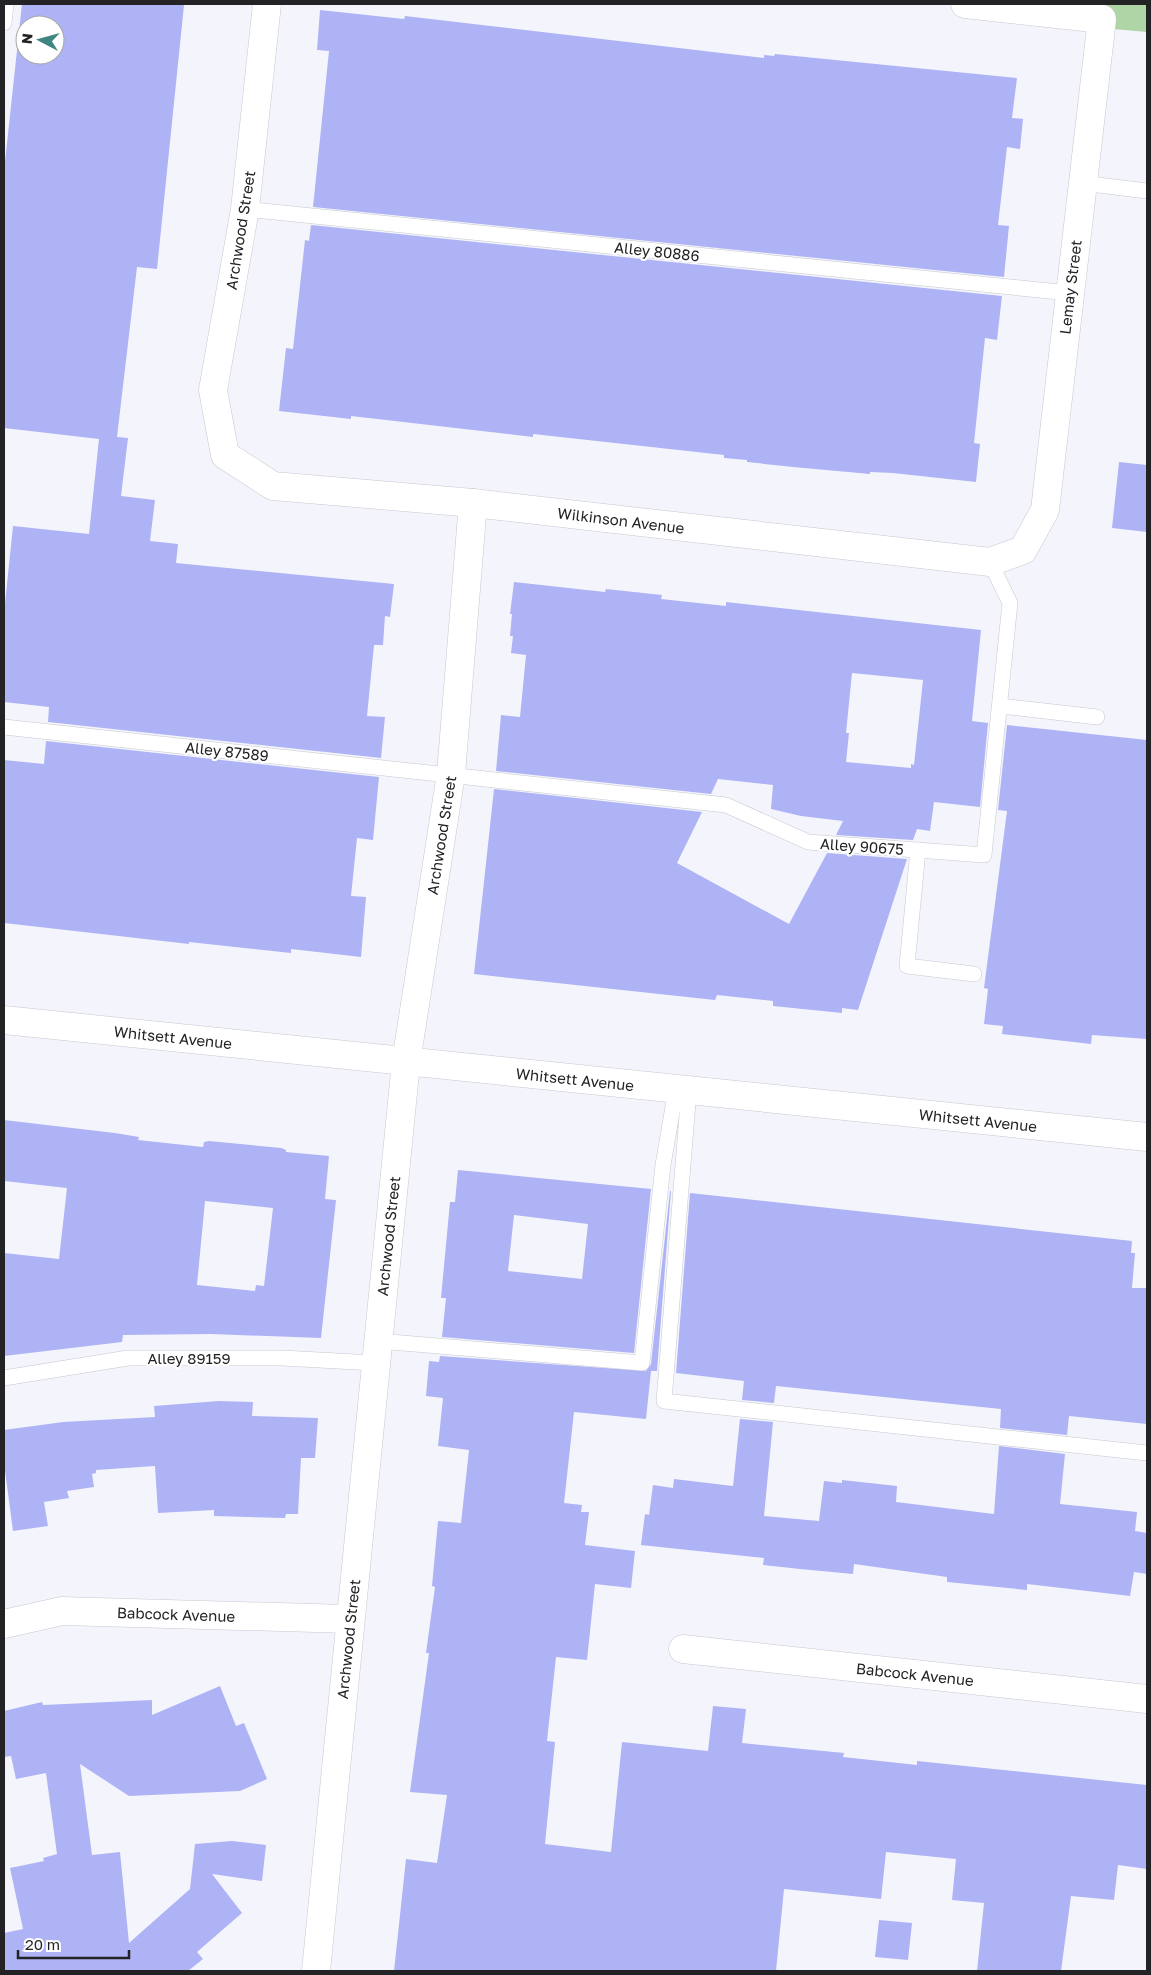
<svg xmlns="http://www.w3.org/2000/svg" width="1151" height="1975" font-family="'Golos Text',sans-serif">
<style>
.green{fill:#afd4a6}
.building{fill:#aeb3f6;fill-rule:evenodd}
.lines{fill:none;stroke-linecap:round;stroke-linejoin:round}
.service-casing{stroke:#c7c8cf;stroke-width:16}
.minor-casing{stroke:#c7c8cf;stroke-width:29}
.secondary-casing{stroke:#c7c8cf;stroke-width:29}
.service{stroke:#fff;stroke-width:15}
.minor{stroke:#fff;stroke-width:28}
.secondary{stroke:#fff;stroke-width:28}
.labels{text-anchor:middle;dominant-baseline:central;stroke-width:4.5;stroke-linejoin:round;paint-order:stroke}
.street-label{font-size:15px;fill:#232325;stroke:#fff}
</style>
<rect width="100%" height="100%" fill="#f4f5fc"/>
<!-- green -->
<polygon class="green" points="1085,4 1147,4 1147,32 1113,29"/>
<!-- building -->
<g class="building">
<path d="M 22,4 L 184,5 L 157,269 L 137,267 L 117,437 L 128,438 L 121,496 L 155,500 L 150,541 L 178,544 L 176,563 L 394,584 L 390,617 L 385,616 L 383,645 L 374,645 L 367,716 L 385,717 L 381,758 L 48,722 L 49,707 L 4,702 L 4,613 L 13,526 L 89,534 L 99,439 L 4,428 L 4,171 ZM 25,25 L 55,25 L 55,55 L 25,55 Z"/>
<polygon points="320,10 404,19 405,16 764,58 764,55 774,56 775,54 1017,78 1012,118 1023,119 1020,149 1007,147 998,225 1009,226 1004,277 313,207 329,51 317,50"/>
<polygon points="311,225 1002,296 997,340 985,338 974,443 980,444 976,482 893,473 870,472 870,474 793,467 747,462 747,460 724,458 724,455 533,434 533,437 351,416 351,419 279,411 286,348 293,349 305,240 309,241"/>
<polygon points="1119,462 1147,465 1147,532 1112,528"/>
<path d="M 514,582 L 605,592 L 606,589 L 662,595 L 661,599 L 726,606 L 726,602 L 981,630 L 972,721 L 988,723 L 980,807 L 934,802 L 930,831 L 917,829 L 913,840 L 836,835 L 843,821 L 801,816 L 771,809 L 773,785 L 718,779 L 711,794 L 496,771 L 501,715 L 520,717 L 526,655 L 511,653 L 513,636 L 510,636 L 512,614 L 510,614 ZM 852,673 L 923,680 L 914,765 L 911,764 L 911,768 L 846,762 L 849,733 L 846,733 Z"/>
<polygon points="1007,725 1147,740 1147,1039 1092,1035 1091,1044 1002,1034 1003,1026 984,1024 988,989 984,988 1007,811 998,810"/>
<polygon points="46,741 379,777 373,840 357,838 351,896 366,897 361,957 291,949 291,953 189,942 189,944 4,923 4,760 44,764"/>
<polygon points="494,789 702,812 677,863 789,924 827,853 907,859 858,1010 842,1008 842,1013 773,1006 773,1001 717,995 715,1000 474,974"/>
<path d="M 4,1120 L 115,1133 L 139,1137 L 138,1140 L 203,1147 L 204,1142 L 209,1141 L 281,1148 L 286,1150 L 286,1152 L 329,1156 L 325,1199 L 336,1200 L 321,1338 L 211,1334 L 123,1335 L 122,1342 L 4,1356 L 4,1253 L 59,1259 L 67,1188 L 4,1181 ZM 205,1201 L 273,1208 L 264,1286 L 256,1285 L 255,1291 L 197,1285 Z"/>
<path d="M 458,1170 L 651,1189 L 634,1353 L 442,1337 L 446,1298 L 441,1298 L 450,1202 L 455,1202 ZM 514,1215 L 588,1224 L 582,1279 L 508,1271 Z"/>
<polygon points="670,1191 671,1191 657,1371 651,1371 646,1419 574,1412 564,1503 582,1505 581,1512 589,1512 585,1545 635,1551 631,1588 595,1584 587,1660 556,1657 547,1741 555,1742 545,1844 611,1852 622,1742 708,1751 713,1706 746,1709 742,1743 844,1753 843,1757 917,1765 917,1761 1147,1785 1147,1869 1118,1865 1114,1900 1071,1896 1061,1971 977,1971 984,1903 952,1900 956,1859 886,1852 881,1899 784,1889 776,1971 394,1971 406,1859 437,1863 447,1795 410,1792 429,1653 426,1653 435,1587 432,1586 438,1521 461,1523 469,1450 438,1446 443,1398 426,1396 429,1361 439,1362 440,1356 646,1371 651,1364"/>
<polygon points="690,1193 1132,1241 1131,1253 1135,1253 1132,1288 1147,1288 1147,1424 1069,1416 1067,1435 1000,1428 1001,1409 776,1386 774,1403 742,1400 744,1381 676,1373"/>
<polygon points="219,1401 253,1402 252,1416 318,1418 315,1458 301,1458 298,1514 286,1514 285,1518 214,1516 214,1510 158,1513 155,1466 96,1470 96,1473 92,1474 94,1487 67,1491 69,1498 44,1502 48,1526 13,1531 4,1463 4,1430 63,1422 155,1417 154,1406"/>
<polygon points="740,1419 773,1422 764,1516 819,1521 824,1481 842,1483 842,1480 897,1486 896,1502 994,1514 999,1446 1065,1454 1060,1504 1137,1512 1135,1531 1147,1533 1147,1574 1134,1572 1130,1596 1027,1584 1027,1590 947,1582 947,1577 854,1564 853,1574 800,1569 763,1565 764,1558 641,1545 645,1514 649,1515 653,1485 673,1488 674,1479 733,1486"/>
<polygon points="220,1686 236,1726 244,1723 267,1779 240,1791 129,1796 80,1764 92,1855 120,1852 129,1943 190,1889 195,1844 232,1841 266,1845 262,1881 212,1874 242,1913 197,1952 203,1959 188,1971 4,1971 4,1933 23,1929 10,1868 44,1861 43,1858 57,1854 46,1773 16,1779 11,1756 4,1757 4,1711 42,1702 43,1705 152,1700 152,1715"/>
<polygon points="879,1920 912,1923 908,1960 875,1957"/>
</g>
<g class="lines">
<defs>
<g id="service">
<polyline points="4,23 6,4"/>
<polyline points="1082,183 1147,191"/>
<polyline points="245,209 1069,293"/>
<polyline points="1000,706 1097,717"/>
<polyline points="4,727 726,805 808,842 984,855 1010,603 990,562"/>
<polyline points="918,850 907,966 974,974"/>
<polyline points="689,1090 664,1401 1147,1453"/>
<polyline points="378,1341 642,1363 663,1165 676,1089"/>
<polyline points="4,1378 128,1358 282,1358 375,1363"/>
</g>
<g id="minor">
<polyline points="267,4 245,209 213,390 225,455 273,486 473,503 990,562 1023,550 1045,510 1102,19 965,4"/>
<polyline points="4,1624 62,1611 350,1619"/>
<polyline points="683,1649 1147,1699"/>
<polyline points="316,1971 406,1062 451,774 473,503"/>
</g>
<polyline id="secondary" points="4,1020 1147,1137"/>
</defs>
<!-- service casing -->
<use href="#service" class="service-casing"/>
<!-- minor casing -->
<use href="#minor" class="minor-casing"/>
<!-- secondary casing -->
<use href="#secondary" class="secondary-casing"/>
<!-- service -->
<use href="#service" class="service"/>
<!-- minor -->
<use href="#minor" class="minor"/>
<!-- secondary -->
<use href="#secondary" class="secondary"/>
</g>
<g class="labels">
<!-- street labels -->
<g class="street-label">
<text transform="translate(240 230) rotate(-81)">Archwood Street</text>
<text transform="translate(657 251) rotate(6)">Alley 80886</text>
<text transform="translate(1070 287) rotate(-83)">Lemay Street</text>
<text transform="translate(621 520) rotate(7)">Wilkinson Avenue</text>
<text transform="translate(227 751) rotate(6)">Alley 87589</text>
<text transform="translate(441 835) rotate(-81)">Archwood Street</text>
<text transform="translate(862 846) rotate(4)">Alley 90675</text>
<text transform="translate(173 1037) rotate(6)">Whitsett Avenue</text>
<text transform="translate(575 1079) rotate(6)">Whitsett Avenue</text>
<text transform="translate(978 1120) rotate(6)">Whitsett Avenue</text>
<text transform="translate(388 1236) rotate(-84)">Archwood Street</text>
<text x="189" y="1358">Alley 89159</text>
<text transform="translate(176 1614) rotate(2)">Babcock Avenue</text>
<text transform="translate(348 1639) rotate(-84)">Archwood Street</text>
<text transform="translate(915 1674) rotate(6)">Babcock Avenue</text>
</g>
</g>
<!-- border -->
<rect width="1151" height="1975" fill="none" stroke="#232325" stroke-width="10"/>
<!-- north arrow -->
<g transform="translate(40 40) rotate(276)"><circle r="24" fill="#ffffff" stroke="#a7a7a8"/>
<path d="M0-4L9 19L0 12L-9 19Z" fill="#3f8680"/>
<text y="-8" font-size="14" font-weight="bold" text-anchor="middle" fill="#232325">N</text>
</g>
<!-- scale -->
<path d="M18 1950v8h111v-8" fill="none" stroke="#232325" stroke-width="2.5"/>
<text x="25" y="1950" font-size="15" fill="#232325" stroke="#ffffff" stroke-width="4" paint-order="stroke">20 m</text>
</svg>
